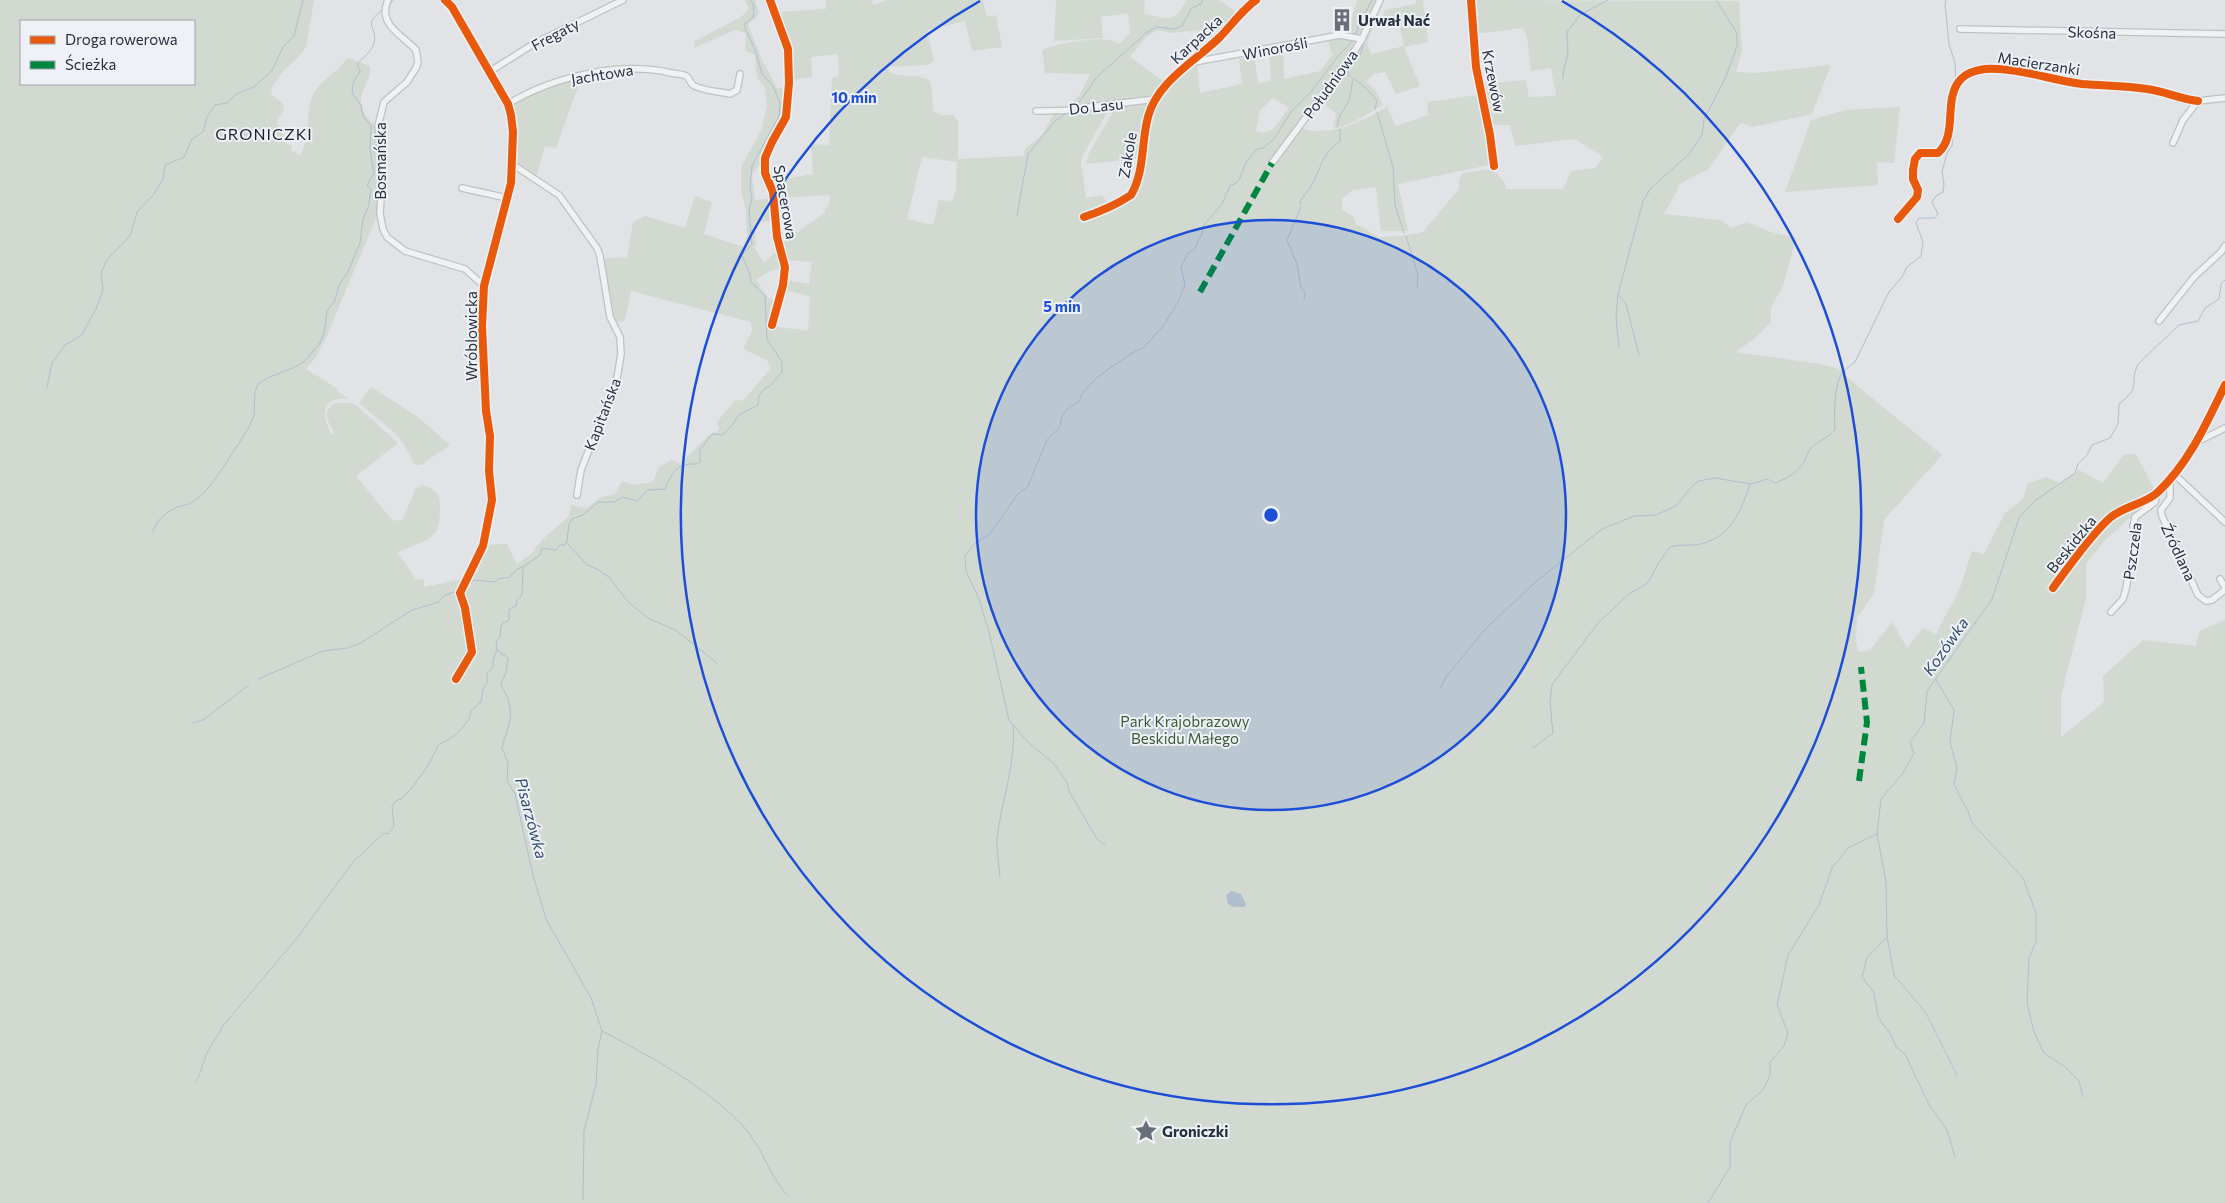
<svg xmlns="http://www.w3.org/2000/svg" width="2225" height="1203" font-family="Commissioner,sans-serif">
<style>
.green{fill:#d1d9d1;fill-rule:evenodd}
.water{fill:#b0bed0}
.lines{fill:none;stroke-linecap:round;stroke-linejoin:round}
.stream{stroke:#b0bed0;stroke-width:1}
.minor-casing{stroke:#bfc1c4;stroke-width:8}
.minor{stroke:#f0f1f2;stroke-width:5.5}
.quiet{stroke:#00873e;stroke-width:6;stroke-dasharray:12 6;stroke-linecap:butt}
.cycleway-casing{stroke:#eef1f5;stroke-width:11}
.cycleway{stroke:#e8590c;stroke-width:8}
.ring{fill:none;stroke:#1d4ed8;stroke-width:2.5}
.labels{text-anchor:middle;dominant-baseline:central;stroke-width:4;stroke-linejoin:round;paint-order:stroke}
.poi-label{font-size:15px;font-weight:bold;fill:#282f3e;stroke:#eef1f5;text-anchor:start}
.street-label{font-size:15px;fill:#282f3e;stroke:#eef1f5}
.park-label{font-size:15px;fill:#3b5936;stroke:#eef1f5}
.neighbourhood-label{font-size:16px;letter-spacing:1px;fill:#1b212f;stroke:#eef1f5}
.water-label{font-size:16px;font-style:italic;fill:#344c70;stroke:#eef1f5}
.centre{fill:#1d4ed8;stroke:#eef1f5;stroke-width:2.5}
.ring-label{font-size:15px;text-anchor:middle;font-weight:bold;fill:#1d4ed8;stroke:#eef1f5;stroke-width:4;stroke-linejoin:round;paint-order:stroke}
</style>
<rect width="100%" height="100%" fill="#e1e3e6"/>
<!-- green -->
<g class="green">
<path d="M 0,0 L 314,0 L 306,47 L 299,57 L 283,71 L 271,89 L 272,95 L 283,104 L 284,109 L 277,120 L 285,143 L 292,146 L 291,150 L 300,156 C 312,135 305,112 313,95 C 319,81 337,73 347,58 L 370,66 C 371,78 366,83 362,94 C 358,105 366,121 376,125 L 381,166 L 378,213 L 326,338 L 316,357 L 306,369 L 338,389 L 337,391 L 349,399 C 320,395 321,416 332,435 L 335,434 C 332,429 327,421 327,415 C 327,400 347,401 356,405 L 398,443 L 356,476 L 392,520 L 402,521 L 416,488 L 423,485 C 436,490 440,493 440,507 C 440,532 436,538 412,546 C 407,548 402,550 398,553 L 416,579 L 424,580 L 424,587 L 469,578 L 486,545 L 507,544 L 517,564 L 531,554 L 542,540 L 569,516 L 571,505 L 587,508 L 601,497 L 615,494 L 622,481 L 633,485 L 653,482 L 659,467 L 672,460 L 680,464 L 709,435 L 719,430 L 717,422 L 734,401 L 744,400 L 770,369 L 767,360 L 743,349 L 752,331 L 751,322 L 631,291 L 625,321 L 614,322 L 603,259 L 627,257 L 633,222 L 645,216 L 685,228 L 695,196 L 712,202 L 704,234 L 743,247 L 747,239 L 746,211 L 741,190 L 741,167 L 762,129 L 767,106 L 765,87 L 757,78 L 755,55 L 745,51 L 746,33 L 735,30 L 694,48 L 695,41 L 741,17 L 749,9 L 745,0 L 755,0 L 759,12 L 757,17 L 748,24 L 761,58 L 777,88 L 782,88 C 791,115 770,154 752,174 L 755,200 L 772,198 L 773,221 L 755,222 L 756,246 L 754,247 L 764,263 L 778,249 L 783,267 L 770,271 L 756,280 L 768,298 L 777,300 L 771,326 L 808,331 L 810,296 L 784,290 L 786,280 L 809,284 L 812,262 L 786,260 L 782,243 L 826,212 L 824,210 L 829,204 L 830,195 L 777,198 L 772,181 L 813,174 L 811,144 L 829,145 L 832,78 L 839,76 L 838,54 L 811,57 L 812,77 L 791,80 L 790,57 L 777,12 L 826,9 L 826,0 L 872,0 L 873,5 L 887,0 L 983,0 L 987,17 L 996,15 L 1002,47 L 972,51 L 965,21 L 927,30 L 934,61 L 927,65 L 888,67 L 889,72 C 903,79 919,72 931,82 L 933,111 L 940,115 L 954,115 L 958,122 L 958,159 L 1023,156 L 1026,148 L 1041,136 L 1055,112 L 1111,106 L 1084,153 L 1081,162 L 1086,198 L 1102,195 L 1110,206 L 1130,199 L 1139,184 L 1147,133 L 1157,101 L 1189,66 L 1197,65 L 1200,93 L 1242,84 L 1239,59 L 1254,56 L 1258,83 L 1271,81 L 1269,52 L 1283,49 L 1284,79 L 1320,71 L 1332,55 L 1328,40 L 1340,38 L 1358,40 L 1300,128 C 1332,137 1360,123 1387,107 L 1396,126 L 1428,115 L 1427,102 L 1478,95 L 1488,131 L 1490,160 L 1489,165 L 1398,184 L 1408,231 L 1381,231 L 1376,187 L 1353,190 L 1342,199 L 1342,209 L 1354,217 L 1356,224 L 1379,237 L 1402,236 L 1423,232 L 1459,189 L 1459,179 L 1463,173 L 1492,169 L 1505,183 L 1506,189 L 1563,189 L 1571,171 L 1595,168 L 1603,157 L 1575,139 L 1515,146 L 1510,125 L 1491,125 L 1482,84 L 1526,80 L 1529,97 L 1556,96 L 1551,68 L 1531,71 L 1527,37 L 1523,28 L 1475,34 L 1473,0 L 1739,1 L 1742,50 L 1736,72 L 1756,73 L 1831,65 L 1812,114 L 1753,127 L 1740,123 L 1709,169 L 1681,183 L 1664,214 L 1720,220 L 1732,228 L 1747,222 L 1771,232 L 1796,238 L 1783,286 L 1771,307 L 1771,322 L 1754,339 L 1735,352 L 1821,364 L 1846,371 L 1844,375 L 1942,455 L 1884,520 L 1874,593 L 1857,618 L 1856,639 L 1858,652 L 1870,650 L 1892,622 L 1907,648 L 1923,628 L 1936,634 L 1960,588 L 1972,551 L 1984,554 L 2005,513 L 2023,499 L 2028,483 L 2046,477 L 2060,483 L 2079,470 L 2103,483 L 2124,454 L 2136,454 L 2157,494 L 2105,540 L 2086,564 L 2086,598 L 2061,696 L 2061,737 L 2104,702 L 2103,676 L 2143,640 L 2196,646 L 2199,631 L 2225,620 L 2225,1203 L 0,1203 ZM 21,21 L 194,21 L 194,84 L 21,84 ZM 1273,98 L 1289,108 C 1279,120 1273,138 1256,131 L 1260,110 ZM 922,157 L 957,162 L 956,189 L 952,202 L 939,200 L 933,225 L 907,219 Z"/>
<path d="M 1056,0 L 1145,0 L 1144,14 C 1170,18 1172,25 1187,0 L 1219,0 L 1239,14 L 1227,27 L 1173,33 L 1157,30 L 1145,38 L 1130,57 L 1167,84 L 1154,97 L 1145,99 L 1090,103 L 1079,108 L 1070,107 L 1080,94 L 1090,74 L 1045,73 L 1042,51 C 1049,44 1099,37 1109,40 C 1113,41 1117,43 1120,44 L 1130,33 L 1128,13 L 1101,17 L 1103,38 L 1054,41 Z"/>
<polygon points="1357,0 1379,0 1361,37 1347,33"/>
<path d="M 1416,0 L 1423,0 L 1428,42 L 1404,47 L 1420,86 L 1396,94 L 1385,72 L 1374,74 L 1366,82 L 1375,90 L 1383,105 C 1371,112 1346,128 1333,128 L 1336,113 L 1320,101 L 1377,10 L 1379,11 L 1367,42 L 1371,54 L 1404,46 L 1399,23 L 1381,22 L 1385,10 L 1416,4 Z"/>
<polygon points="581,78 556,148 545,146 536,177 515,161 513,105 516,100 560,82"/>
<polygon points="1149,102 1150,105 1141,158 1086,164 1089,153 1117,105"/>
<polygon points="1900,107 1894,163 1877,162 1878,185 1785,192 1811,120 1846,110"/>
<polygon points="371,387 418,417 450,445 421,465 415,465 403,443 394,432 359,403"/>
</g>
<!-- water -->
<polygon class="water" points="1231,891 1241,894 1246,904 1245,907 1234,907 1228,904 1226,895"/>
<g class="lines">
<!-- stream -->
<g class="stream">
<path d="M 751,0 L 754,6 L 753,17 L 745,24 L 745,28 L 756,52 L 762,74 L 773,86 L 780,103 L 779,116 L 752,166 L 750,187 L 752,199 L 749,210 L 752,245 L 742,255 C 745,265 751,272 751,282 L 765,296 L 767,339 L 782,362 L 782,372 L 770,386 L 764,389 L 759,396 L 758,405 L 739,415 L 731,427 L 722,435 L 713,434 C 707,438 706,444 700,449 L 700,462 L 697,464 C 677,463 672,472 665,489 L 647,490 L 637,501 L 623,497 L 614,502 L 598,502 L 583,515 L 572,519 L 569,524 L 567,541 L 565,545 L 560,545 L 556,550 L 542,548 L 540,555 L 523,567 L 522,595 L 517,600 L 516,606 L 509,609 L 509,620 L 501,625 L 500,637 L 496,642 L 497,650 L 508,658 L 506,672 L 501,684 C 503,691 508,696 509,702 C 514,721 505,732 502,748 L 508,762 L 507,781 L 515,794 L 533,875 L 546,919 L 591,998 L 602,1031 C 653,1058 704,1085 744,1127 C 762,1147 769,1175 787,1195"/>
<polyline points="1946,0 1945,4 1949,44 1955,63 1956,83"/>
<polyline points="389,5 394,0"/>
<polyline points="1356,36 1358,26 1372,0"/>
<path d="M 1364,41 L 1361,53 L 1347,74 C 1360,83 1367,87 1377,101 L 1375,109"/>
<path d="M 1563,78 C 1563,70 1565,65 1567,58 C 1569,49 1567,40 1567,32 L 1580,15 L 1608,0"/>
<polyline points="1076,107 1096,78 1146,33 1157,27 1174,29 1182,26 1191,9 1202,3 1202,0"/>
<polyline points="1377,112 1393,167 1395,205 1404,233"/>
<path d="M 1337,127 C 1338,115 1345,110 1349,100 C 1351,96 1351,86 1353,80"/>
<path d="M 1301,204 L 1300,201 C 1305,194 1311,188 1314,181 C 1322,163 1324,153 1340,141 L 1340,130 L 1338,130"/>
<polyline points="1301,207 1287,240 1297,264 1301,287 1305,293 1304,300"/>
<polyline points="1017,215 1028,154 1055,121 1067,113"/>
<polyline points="1406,236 1418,275 1417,288"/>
<polyline points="1619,295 1626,304 1639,355"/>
<polyline points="1619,347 1616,317 1618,294 1643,201 1651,188 1689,154 1702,135 1704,119 1725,79 1737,46 1737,33 1716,0"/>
<polyline points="47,387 52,363 65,345 82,335 96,309 103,290 101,273 107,260 130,236 137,212 154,194 163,179 165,165 184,157 192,139 203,132 207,117 215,105 227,103 236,94 254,87 272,71 283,47 294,36 303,0"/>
<path d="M 152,532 L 159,520 L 168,512 L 177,507 L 189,504 L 202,495 L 214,481 L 248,429 L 254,415 L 255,392 L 258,384 L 267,378 L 293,368 L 305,361 L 320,343 L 324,333 L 327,312 L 335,300 L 339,285 L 348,272 L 360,243 L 363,219 L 368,208 L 371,190 L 367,185 L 374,173 L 370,149 L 371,126 L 363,116 L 361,105 L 352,93 L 353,83 L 360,71 L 357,64 C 363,57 371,53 374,43 C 378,24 360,26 384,9"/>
<polyline points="566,542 587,565 597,569 610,578 628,602 648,618 677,631 717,663"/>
<polyline points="469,582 475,580 495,582 498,579 510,577 517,569 523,567"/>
<polyline points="258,679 323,651 347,648 359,644 412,610 439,602 445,595 457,591"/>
<polyline points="1936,680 1954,710 1950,742 1957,768 1954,785 1968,811 1972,823 2023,878 2036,913 2036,942 2029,958 2027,1003 2034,1032 2044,1053 2065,1067 2079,1081 2083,1097"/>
<path d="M 1440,689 L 1446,677 L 1486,628 L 1537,581 L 1602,529 L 1634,516 L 1656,515 L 1676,506 L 1694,484 L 1699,481 L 1715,478 L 1751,484 L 1767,479 L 1775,483 C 1787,479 1800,471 1805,460 C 1808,454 1808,450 1813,446 C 1820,440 1829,437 1835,430 C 1834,417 1834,386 1841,375 C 1845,369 1850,366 1855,362 L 1889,292 L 1902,277 L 1907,267 L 1921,256 L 1923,242 L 1916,223 L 1919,218 L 1935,218 L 1938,214 L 1932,202 L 1936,196 L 1943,192 L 1944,184 L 1942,172 L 1947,153 L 1952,146 L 1957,91"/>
<polyline points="192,723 203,720 249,685"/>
<path d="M 1533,748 L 1553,733 L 1550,703 L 1552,685 L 1556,679 L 1598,623 L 1629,594 L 1648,583 L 1658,564 L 1670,547 C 1681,544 1691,546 1701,544 C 1732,536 1741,511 1750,484"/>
<polyline points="1877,834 1886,882 1887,936 1894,975 1926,1013 1957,1075"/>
<polyline points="1105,845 1097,839 1070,793 1066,781 1054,764 1027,741 1009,720 989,632 979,599 966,571 965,556 974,544 990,534 1018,494 1028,486 1047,440 1060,427 1062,416 1069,407 1079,402 1082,394 1095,379 1127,356 1144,347 1164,325 1179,300 1185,285 1181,267 1188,253 1194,250 1202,234 1204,225 1222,204 1230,186 1236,183 1240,178 1246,162 1257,149 1263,148 1274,139 1291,112 1310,93 1339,55 1354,39"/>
<path d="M 1000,877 C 999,864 996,850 997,838 C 1002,799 1016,764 1013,725"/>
<polyline points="1886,938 1867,958 1862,977 1874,993 1878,1017 1891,1035 1896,1047 1905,1054 1929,1105 1947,1130 1955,1157"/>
<path d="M 196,1081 C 202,1071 203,1061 208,1051 C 212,1042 219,1036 222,1027 L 297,938 L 353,862 L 384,833 L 388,834 L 394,826 L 392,806 L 396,801 L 403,798 L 415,784 L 429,764 L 439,744 C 451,740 470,725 471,711 L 481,702 L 483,689 L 487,683 L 487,674 L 493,667 L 493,660 L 497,650"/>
<polyline points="583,1200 584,1131 596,1084 598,1049 602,1031"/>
<path d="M 1708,1203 L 1730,1167 L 1730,1142 L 1746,1105 L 1763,1090 L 1770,1075 L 1770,1062 L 1784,1046 L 1788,1033 L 1777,1005 L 1788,955 L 1819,905 L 1832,868 L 1848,848 L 1877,834 L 1881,799 L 1903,773 L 1914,753 L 1910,742 L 1924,723 L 1927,691 L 1992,599 L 2019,518 L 2036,500 L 2075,473 L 2078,464 L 2087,455 L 2092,445 L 2110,438 L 2118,424 L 2119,404 C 2143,385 2128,386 2138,364 L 2179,325 L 2198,321 L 2205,308 L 2219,299 L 2221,284 L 2225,280"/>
</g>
<defs>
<g id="minor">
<path d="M 388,0 C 377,24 402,35 416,50 L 418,62 L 416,68 L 407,82 L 384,102 L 378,126 L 383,166 L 380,214 L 383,229 L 387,237 L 405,251 L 465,269 L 484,286"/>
<polyline points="445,0 452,7 508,104 511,115 513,132 511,183 484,286 482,326 486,411 490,436 489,471 492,500 483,546 460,593 465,608 472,652 456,679"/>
<polyline points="770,0 788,49 789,83 786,117 772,142 765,158 765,173 773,192 777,237 785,267 783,285 772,325"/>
<polyline points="1471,0 1476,67 1490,135 1494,166"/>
<polyline points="1960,29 2225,34"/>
<polyline points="1189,63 1340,35 1362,39"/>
<polyline points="489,72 535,43 623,0"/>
<path d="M 508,104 C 552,77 620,61 671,73 C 675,74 682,74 686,76 C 690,78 689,82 693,85 C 699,90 721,92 730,94 L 737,90 L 740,74"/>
<path d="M 1036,111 C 1052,110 1074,112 1089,107 L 1156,99"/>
<polyline points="2173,143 2183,120 2198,101 2225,98"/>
<polyline points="1272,163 1348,61 1362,39 1380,0"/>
<polyline points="512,164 559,195 597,248 600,256 610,317 620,337 621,354 617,378 581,470 577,495"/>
<polyline points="462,188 507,198"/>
<path d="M 1084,217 C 1102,211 1116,205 1131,195 C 1145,171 1141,142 1148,117 C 1157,82 1194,62 1219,38 C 1231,26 1242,10 1256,0"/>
<path d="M 1898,219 L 1917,197 L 1918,190 L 1913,179 L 1913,170 L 1915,159 L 1920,153 L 1938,153 C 1959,134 1942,99 1961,79 C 1967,73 1976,70 1985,69 C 2017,67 2050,80 2082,84 C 2104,86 2125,85 2147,89 C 2164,91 2180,99 2198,101"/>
<polyline points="2159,321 2194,277 2221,252 2225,246"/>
<polyline points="2197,442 2225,428"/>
<polyline points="2174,474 2225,522"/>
<polyline points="2170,479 2170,498 2161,510 2162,516 2198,595 2206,601 2212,600 2225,590"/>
<polyline points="2220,579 2225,587"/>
<path d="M 2053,588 C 2067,569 2093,532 2111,517 C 2125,506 2147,503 2158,492 C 2189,463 2207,422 2225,385"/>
<polyline points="2111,612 2123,599 2126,589 2129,570 2136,544 2133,526 2135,517 2155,502 2157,494"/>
</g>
</defs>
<!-- minor casing -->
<use href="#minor" class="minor-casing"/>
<!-- minor -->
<use href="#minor" class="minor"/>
<!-- quiet -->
<g class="quiet">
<polyline points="1200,292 1272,163"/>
<polyline points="1859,781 1867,722 1861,667"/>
</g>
<defs>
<g id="cycleway">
<polyline points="445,0 452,7 508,104 511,115 513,132 511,183 484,286 482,326 486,411 490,436 489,471 492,500 483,546 460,593 465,608 472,652 456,679"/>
<polyline points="770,0 788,49 789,83 786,117 772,142 765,158 765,173 773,192 777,237 785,267 783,285 772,325"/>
<polyline points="1471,0 1476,67 1490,135 1494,166"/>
<path d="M 1084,217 C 1102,211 1116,205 1131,195 C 1145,171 1141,142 1148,117 C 1157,82 1194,62 1219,38 C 1231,26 1242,10 1256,0"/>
<path d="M 1898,219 L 1917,197 L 1918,190 L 1913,179 L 1913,170 L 1915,159 L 1920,153 L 1938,153 C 1959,134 1942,99 1961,79 C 1967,73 1976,70 1985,69 C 2017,67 2050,80 2082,84 C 2104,86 2125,85 2147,89 C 2164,91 2180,99 2198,101"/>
<path d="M 2053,588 C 2067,569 2093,532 2111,517 C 2125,506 2147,503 2158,492 C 2189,463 2207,422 2225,385"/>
</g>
</defs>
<!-- cycleway casing -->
<use href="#cycleway" class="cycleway-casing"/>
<!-- cycleway -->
<use href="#cycleway" class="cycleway"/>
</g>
<!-- distance rings -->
<circle cx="1271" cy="515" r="295" fill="#1d4ed8" fill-opacity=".12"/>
<g class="ring">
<circle cx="1271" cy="515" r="295"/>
<path d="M1562 1A590 590 0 1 1 980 1"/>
</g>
<!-- icons -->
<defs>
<symbol id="building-bare" viewBox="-9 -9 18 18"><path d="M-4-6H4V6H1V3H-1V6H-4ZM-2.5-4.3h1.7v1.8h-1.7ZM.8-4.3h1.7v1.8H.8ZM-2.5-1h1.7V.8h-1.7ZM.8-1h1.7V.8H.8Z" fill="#696e79" stroke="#eef1f5" stroke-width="2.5" paint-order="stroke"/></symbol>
<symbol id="sight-bare" viewBox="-9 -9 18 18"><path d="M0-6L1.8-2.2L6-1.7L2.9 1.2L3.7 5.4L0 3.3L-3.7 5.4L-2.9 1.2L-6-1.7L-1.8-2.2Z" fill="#696e79" stroke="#eef1f5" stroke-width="2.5" paint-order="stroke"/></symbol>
</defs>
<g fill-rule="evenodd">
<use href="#building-bare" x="1326" y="4" width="32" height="32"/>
<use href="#sight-bare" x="1130" y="1115" width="32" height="32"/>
</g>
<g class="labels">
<!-- poi labels -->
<g class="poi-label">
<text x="1358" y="20">Urwał Nać</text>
<text x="1162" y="1131">Groniczki</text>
</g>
<!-- street labels -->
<g class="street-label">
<text transform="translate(2092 32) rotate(2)">Skośna</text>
<text transform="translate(555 34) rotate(-28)">Fregaty</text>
<text transform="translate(1196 39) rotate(-43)">Karpacka</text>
<text transform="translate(1275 48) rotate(-11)">Winorośli</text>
<text transform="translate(2039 63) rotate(9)">Macierzanki</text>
<text transform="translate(602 74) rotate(-9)">Jachtowa</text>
<text transform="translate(1494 81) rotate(79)">Krzewów</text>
<text transform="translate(1330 84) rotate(-54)">Południowa</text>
<text transform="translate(1096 106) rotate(-6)">Do Lasu</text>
<text transform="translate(1127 155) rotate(-80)">Zakole</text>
<text transform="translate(380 161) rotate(-90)">Bosmańska</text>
<text transform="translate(786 202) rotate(80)">Spacerowa</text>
<text transform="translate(471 336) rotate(-90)">Wróblowicka</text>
<text transform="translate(602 414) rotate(-69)">Kapitańska</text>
<text transform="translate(2071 544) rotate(-51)">Beskidzka</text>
<text transform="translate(2132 551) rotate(-82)">Pszczela</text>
<text transform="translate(2179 552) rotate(65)">Źródlana</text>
</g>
<!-- park labels -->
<g class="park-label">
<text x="1185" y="721">Park Krajobrazowy<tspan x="1185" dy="17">Beskidu Małego</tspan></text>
</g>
<!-- neighbourhood labels -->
<g class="neighbourhood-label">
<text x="264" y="133">GRONICZKI</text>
</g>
<!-- water labels -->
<g class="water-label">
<text transform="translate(1945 646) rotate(-55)">Kozówka</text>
<text transform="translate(532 818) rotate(75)">Pisarzówka</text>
</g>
</g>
<circle cx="1271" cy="515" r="8" class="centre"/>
<g class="ring-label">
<text x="854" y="103">10 min</text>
<text x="1062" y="312">5 min</text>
</g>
<!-- legend -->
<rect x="20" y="20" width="175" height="65" fill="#eef1f5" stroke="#9fa3ac"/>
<rect x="30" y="36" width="25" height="8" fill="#e8590c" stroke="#9fa3ac"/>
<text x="65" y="45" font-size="15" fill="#282f3e">Droga rowerowa</text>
<rect x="30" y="61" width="25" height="8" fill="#00873e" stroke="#9fa3ac"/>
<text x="65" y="70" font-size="15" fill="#282f3e">Ścieżka</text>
</svg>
